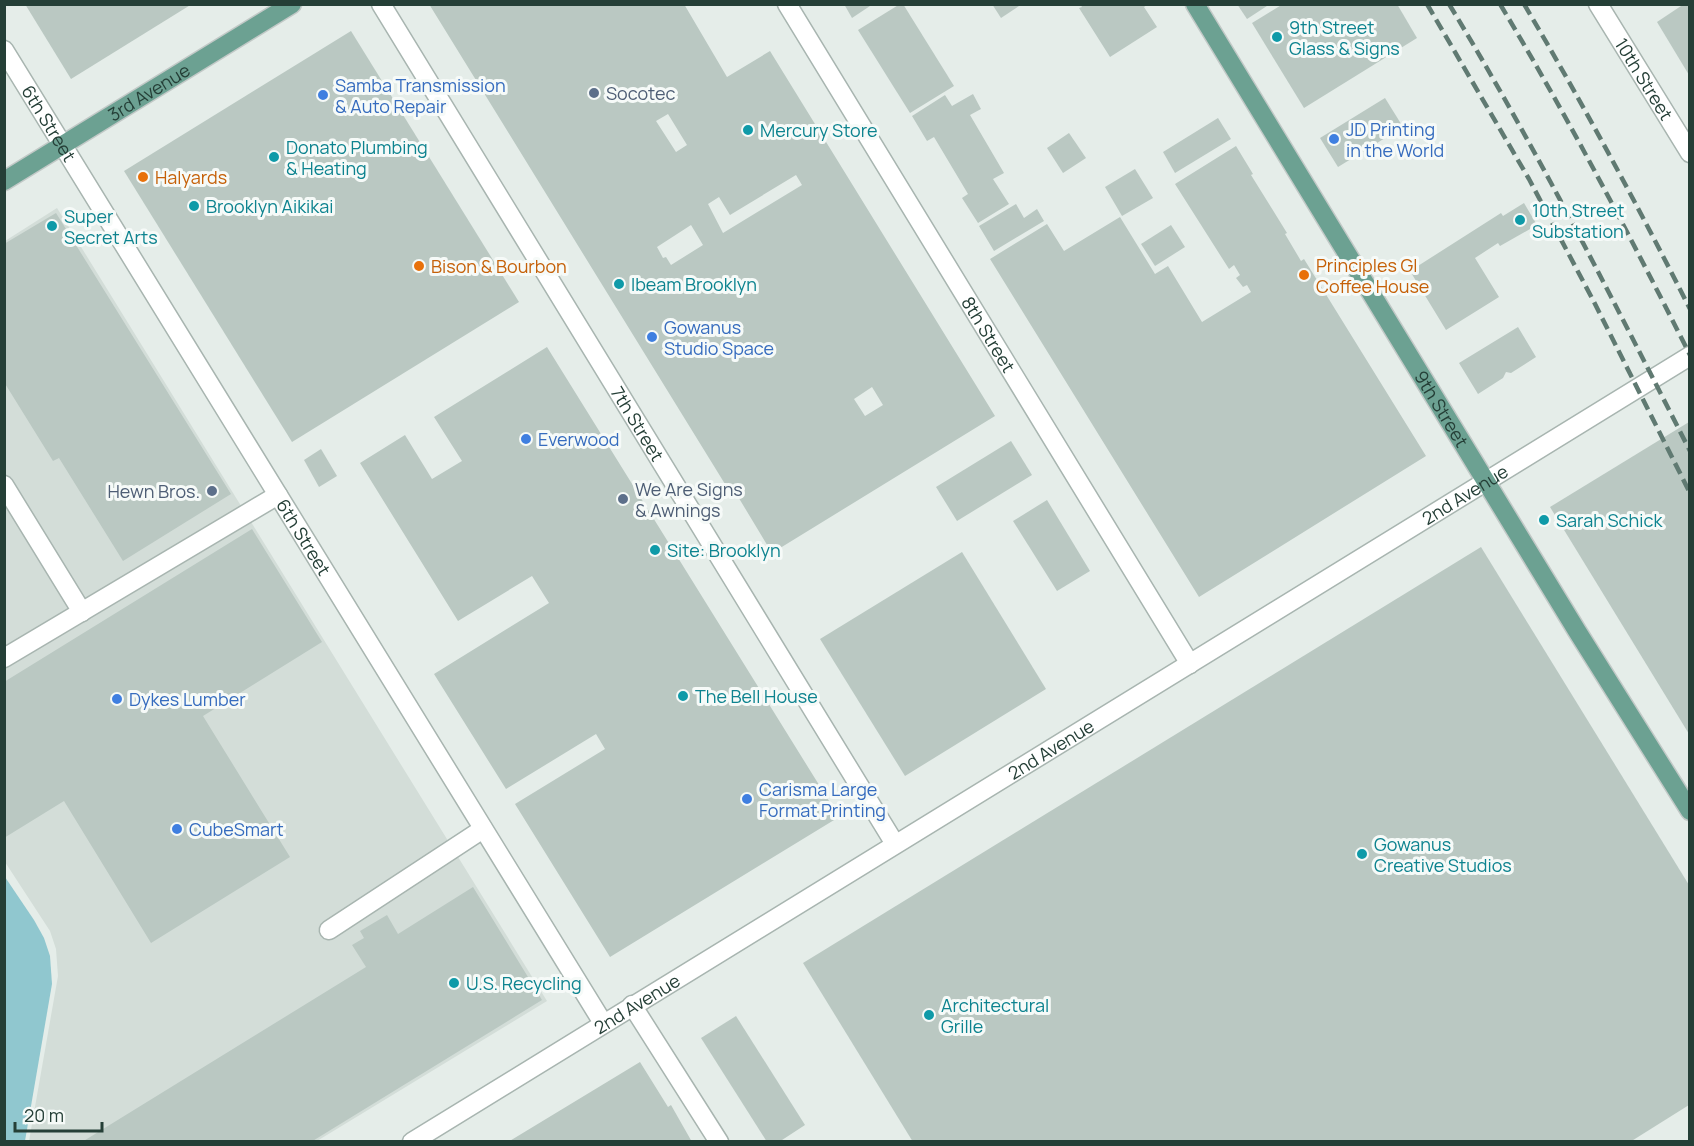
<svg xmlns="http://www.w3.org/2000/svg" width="1694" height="1146" font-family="Manrope,sans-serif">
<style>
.built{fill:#d3ddd8}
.water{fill:#90c7cf}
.building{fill:#bac8c2;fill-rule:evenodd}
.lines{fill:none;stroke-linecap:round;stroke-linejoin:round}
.minor-casing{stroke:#a8b5b0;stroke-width:21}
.major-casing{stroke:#c2c9c7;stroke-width:21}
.minor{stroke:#fff;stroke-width:18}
.major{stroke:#6ca192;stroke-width:18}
.rail{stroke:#607a72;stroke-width:4.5;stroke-dasharray:12 6;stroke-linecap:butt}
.culture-dot{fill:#0f9aa8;stroke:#f6faf8;stroke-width:2}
.service-dot{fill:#5c6f8a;stroke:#f6faf8;stroke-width:2}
.shop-dot{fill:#3f7fe0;stroke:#f6faf8;stroke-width:2}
.food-dot{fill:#e8710a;stroke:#f6faf8;stroke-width:2}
.labels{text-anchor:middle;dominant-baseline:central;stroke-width:6;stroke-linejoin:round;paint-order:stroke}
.culture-label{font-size:18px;fill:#0d838f;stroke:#f6faf8;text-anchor:start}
.street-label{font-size:18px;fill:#253f37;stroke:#f6faf8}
.shop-label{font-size:18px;fill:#366cbe;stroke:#f6faf8;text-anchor:start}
.service-label{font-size:18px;fill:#4e5e75;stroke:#f6faf8;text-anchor:start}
.food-label{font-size:18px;fill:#c56008;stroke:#f6faf8;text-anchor:start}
</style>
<rect width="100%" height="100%" fill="#e5ede9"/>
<!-- built -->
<polygon class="built" points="57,208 547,1001 317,1141 29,1141 58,976 56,949 50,931 5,862 5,241"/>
<!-- water -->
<polygon class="water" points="5,877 34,920 44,938 50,956 52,984 25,1141 5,1141"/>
<!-- building -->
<g class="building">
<polygon points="25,4 192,4 71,79"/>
<path d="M 429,4 L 684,4 L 727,77 L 770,51 L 995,416 L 772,553 L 737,495 L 733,497 ZM 668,114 L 687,145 L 676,152 L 656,121 ZM 796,175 L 802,185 L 723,233 L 708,204 L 719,197 L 730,215 ZM 691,225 L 703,245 L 671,265 L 666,257 L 663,258 L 657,247 ZM 872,387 L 883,405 L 865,416 L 854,399 Z"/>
<polygon points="844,4 873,4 852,18"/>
<polygon points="900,4 903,4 954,86 910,113 858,30"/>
<polygon points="992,4 1022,4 1001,18"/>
<polygon points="1080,4 1148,4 1144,7 1157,27 1110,57 1079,8 1082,7"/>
<polygon points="1237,4 1270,4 1247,19"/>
<polygon points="1283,4 1397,4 1417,38 1304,108 1252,23"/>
<polygon points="1684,4 1689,4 1689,75 1657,22"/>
<polygon points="351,31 519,302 292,442 124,171"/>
<polygon points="973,94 981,109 970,115 1004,173 993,179 1009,204 978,223 962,198 968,194 934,137 927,141 912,116 945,95 952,106"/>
<polygon points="1385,98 1403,127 1338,167 1320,138"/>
<polygon points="1218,118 1231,139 1175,173 1163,152"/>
<polygon points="1069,133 1086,158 1063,173 1047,148"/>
<polygon points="1236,146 1253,174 1251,175 1287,233 1285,234 1301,261 1304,259 1426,456 1199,597 990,259 1047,224 1064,251 1120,217 1155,274 1168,266 1202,322 1251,292 1247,285 1243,287 1236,278 1240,275 1234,265 1229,269 1175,184"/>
<polygon points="1135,169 1153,198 1122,216 1105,187"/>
<polygon points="1524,203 1537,225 1500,246 1498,243 1475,258 1499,297 1446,330 1410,271 1501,213 1503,216"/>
<polygon points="1016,204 1024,218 1037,209 1044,221 994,251 979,226"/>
<polygon points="56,213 231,494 123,561 59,458 53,461 4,382 4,244"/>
<polygon points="1171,225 1185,247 1155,266 1141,244"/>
<polygon points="1518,327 1536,357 1511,373 1506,372 1503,378 1478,394 1459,363"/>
<polygon points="547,347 839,817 610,957 515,804 605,749 596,734 506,789 434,674 549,603 532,576 458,621 360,463 405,435 432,479 462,461 434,417"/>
<polygon points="1689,422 1689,734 1550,507"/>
<polygon points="1011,441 1032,475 957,521 936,487"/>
<polygon points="321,449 337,476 319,487 304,460"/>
<polygon points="1047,500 1090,571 1057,591 1013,521"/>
<polygon points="252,529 322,642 203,716 290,857 151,943 64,801 4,838 4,682"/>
<polygon points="1481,547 1689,885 1689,1105 1630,1142 913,1142 803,963"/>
<polygon points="962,552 1046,689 905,776 820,639"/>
<polygon points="473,887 542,1000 311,1142 82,1142 366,967 352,945 364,938 360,931 387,915 398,934"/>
<polygon points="736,1016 805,1125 779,1142 767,1142 701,1038"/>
<polygon points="640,1062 668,1107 671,1105 692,1142 508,1142"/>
</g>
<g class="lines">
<defs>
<g id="minor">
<path id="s1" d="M 381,4 L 895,844"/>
<path id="s2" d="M 787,4 L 1190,664"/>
<path id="s3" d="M 1598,4 L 1690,153"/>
<path id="s4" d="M 4,50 L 603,1023"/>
<polyline points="4,485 82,612"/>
<polyline points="4,658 278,495"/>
<polyline points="329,930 483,829"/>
<polyline points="632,1005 719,1142"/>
<path id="s5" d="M 412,1142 L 1690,356"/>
</g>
<g id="major">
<path id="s6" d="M 1195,4 L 1577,631 L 1690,811"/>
<path id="s7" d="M 4,181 L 292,4"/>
</g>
</defs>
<!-- minor casing -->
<use href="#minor" class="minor-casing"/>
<!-- major casing -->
<use href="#major" class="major-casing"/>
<!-- minor -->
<use href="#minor" class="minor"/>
<!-- major -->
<use href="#major" class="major"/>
<!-- rail -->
<g class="rail">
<polyline points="1427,4 1529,179 1593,300 1690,493"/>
<path d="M 1449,4 C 1537,149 1613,300 1690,451"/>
<path d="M 1500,4 C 1569,119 1630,236 1690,355"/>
<path d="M 1524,4 C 1583,104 1638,206 1690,309"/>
</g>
</g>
<!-- markers -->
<g class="culture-dot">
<circle cx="1277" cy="37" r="6"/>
<circle cx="748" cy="130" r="6"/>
<circle cx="274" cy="157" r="6"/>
<circle cx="194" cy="206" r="6"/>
<circle cx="1520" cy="220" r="6"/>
<circle cx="52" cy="226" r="6"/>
<circle cx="619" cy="284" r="6"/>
<circle cx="1544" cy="520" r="6"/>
<circle cx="655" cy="550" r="6"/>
<circle cx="683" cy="696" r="6"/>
<circle cx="1362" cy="854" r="6"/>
<circle cx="454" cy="983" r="6"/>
<circle cx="929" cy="1015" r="6"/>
</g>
<g class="service-dot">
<circle cx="594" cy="93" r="6"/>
<circle cx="212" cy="491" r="6"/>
<circle cx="623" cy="499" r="6"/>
</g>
<g class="shop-dot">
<circle cx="323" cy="95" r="6"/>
<circle cx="1334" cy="139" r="6"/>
<circle cx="652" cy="337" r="6"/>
<circle cx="526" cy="439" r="6"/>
<circle cx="117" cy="699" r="6"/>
<circle cx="747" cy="799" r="6"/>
<circle cx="177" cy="829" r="6"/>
</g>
<g class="food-dot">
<circle cx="143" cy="177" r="6"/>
<circle cx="419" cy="266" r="6"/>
<circle cx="1304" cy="275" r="6"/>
</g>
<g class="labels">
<!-- culture labels -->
<g class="culture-label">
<text x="1289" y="27">9th Street<tspan x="1289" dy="21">Glass &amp; Signs</tspan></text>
<text x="760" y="130">Mercury Store</text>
<text x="286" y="147">Donato Plumbing<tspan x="286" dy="21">&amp; Heating</tspan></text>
<text x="206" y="206">Brooklyn Aikikai</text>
<text x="1532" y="210">10th Street<tspan x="1532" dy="21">Substation</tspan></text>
<text x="64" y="216">Super<tspan x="64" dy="21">Secret Arts</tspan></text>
<text x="631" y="284">Ibeam Brooklyn</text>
<text x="1556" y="520">Sarah Schick</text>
<text x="667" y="550">Site: Brooklyn</text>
<text x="695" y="696">The Bell House</text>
<text x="1374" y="844">Gowanus<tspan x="1374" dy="21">Creative Studios</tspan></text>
<text x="466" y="983">U.S. Recycling</text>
<text x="941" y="1005">Architectural<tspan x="941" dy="21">Grille</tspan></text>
</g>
<!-- street labels -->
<g class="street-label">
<text stroke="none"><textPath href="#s3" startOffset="88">10th Street</textPath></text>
<text stroke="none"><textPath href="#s7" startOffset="170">3rd Avenue</textPath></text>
<text stroke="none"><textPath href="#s4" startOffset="86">6th Street</textPath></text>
<text stroke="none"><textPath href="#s2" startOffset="387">8th Street</textPath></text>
<text stroke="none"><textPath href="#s6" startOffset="474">9th Street</textPath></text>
<text stroke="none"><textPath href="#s1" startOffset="492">7th Street</textPath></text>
<text stroke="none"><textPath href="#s5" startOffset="1236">2nd Avenue</textPath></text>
<text stroke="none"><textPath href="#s4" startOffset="572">6th Street</textPath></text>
<text stroke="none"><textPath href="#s5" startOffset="750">2nd Avenue</textPath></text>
<text stroke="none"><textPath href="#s5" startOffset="264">2nd Avenue</textPath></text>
</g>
<!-- shop labels -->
<g class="shop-label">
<text x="335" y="85">Samba Transmission<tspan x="335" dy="21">&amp; Auto Repair</tspan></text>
<text x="1346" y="129">JD Printing<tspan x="1346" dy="21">in the World</tspan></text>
<text x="664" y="327">Gowanus<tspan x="664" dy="21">Studio Space</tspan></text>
<text x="538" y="439">Everwood</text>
<text x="129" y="699">Dykes Lumber</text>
<text x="759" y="789">Carisma Large<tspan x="759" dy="21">Format Printing</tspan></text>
<text x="189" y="829">CubeSmart</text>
</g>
<!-- service labels -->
<g class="service-label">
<text x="606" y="93">Socotec</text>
<text x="635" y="489">We Are Signs<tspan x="635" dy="21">&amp; Awnings</tspan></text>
<text x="200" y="491" text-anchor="end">Hewn Bros.</text>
</g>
<!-- food labels -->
<g class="food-label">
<text x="155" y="177">Halyards</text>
<text x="1316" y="265">Principles GI<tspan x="1316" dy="21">Coffee House</tspan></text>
<text x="431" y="266">Bison &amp; Bourbon</text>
</g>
</g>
<!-- border -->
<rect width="1694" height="1146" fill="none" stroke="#253f37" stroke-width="12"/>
<!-- scale -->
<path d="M15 1122v9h87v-9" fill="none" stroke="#253f37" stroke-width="3"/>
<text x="24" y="1122" font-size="18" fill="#253f37" stroke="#f6faf8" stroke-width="4.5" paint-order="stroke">20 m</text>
</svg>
